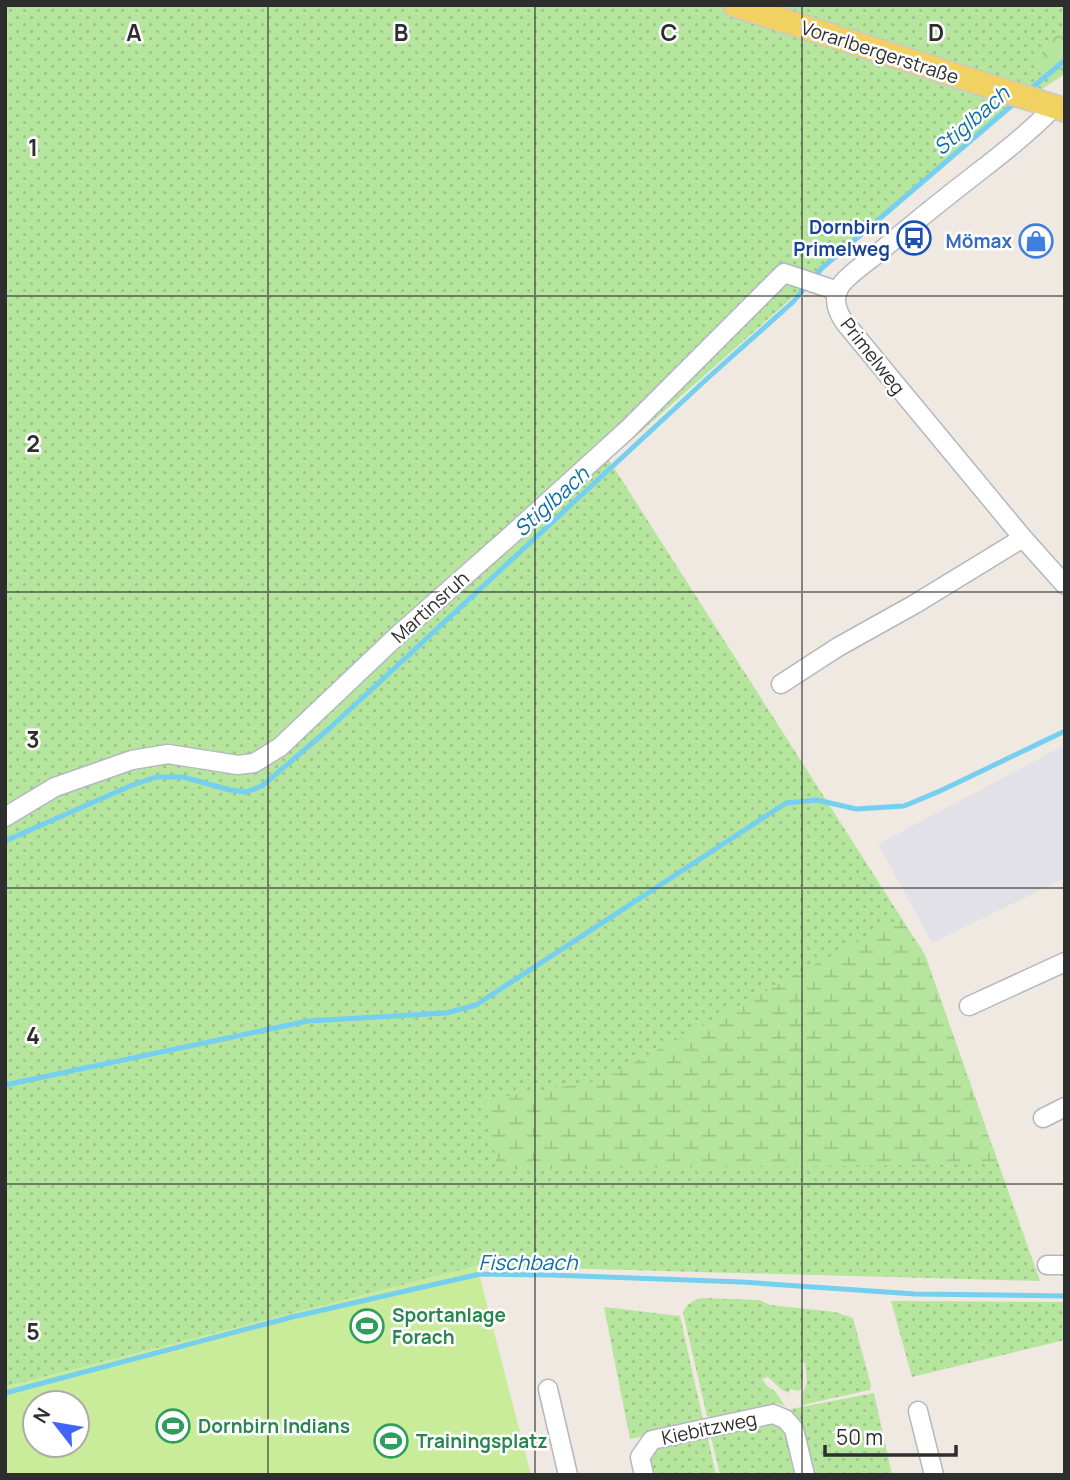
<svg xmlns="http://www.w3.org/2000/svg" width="1070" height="1480" font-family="Manrope,sans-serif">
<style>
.industrial{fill:#e3e1e8}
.grass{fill:url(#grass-dots)}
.forest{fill:url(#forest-crowns)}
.wetland{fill:url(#wetland-marsh)}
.pitch{fill:#c9ec9a;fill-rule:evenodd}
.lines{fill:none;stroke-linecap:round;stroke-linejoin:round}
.stream{stroke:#75cff0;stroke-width:5}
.minor-casing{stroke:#b4b7c1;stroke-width:21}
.major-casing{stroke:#c9c9c9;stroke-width:26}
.minor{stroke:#fff;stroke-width:18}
.major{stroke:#f2d163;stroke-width:23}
.grid{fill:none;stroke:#2e2e2e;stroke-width:2;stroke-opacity:0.55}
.labels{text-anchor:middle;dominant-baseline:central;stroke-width:5;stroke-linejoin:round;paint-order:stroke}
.street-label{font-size:19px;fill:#2e2e2e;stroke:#fff}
.transit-label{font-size:19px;font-weight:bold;fill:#164399;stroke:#fff;text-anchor:end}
.shop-label{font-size:19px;font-weight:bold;fill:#366cbe;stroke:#fff;text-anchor:end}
.leisure-label{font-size:19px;font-weight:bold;fill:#27864d;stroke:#fff;text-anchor:start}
.water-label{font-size:21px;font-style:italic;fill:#0d6fa3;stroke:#fff}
.grid-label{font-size:23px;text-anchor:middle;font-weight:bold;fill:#2e2e2e;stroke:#fff;stroke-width:5;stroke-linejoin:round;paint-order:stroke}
</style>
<defs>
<pattern id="grass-dots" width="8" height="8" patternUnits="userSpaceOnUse" patternTransform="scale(1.75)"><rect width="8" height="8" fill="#b6e59e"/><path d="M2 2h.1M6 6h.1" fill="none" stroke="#9dc588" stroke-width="1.8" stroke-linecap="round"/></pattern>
<pattern id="forest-crowns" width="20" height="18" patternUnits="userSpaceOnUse" patternTransform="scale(1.75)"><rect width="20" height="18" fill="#b6e59e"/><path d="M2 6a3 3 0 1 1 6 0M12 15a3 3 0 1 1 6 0" fill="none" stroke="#9dc588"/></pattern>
<pattern id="wetland-marsh" width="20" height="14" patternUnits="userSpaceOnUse" patternTransform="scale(1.75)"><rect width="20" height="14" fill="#b6e59e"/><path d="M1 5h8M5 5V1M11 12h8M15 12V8" fill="none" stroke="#9dc588"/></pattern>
</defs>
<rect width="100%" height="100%" fill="#efe9e1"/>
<!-- industrial -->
<polygon class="industrial" points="1065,745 1065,878 932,943 878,844"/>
<!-- grass -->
<g class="grass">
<polygon points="5,5 1065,5 1065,27 1046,44 1034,70 1059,78 986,126 609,460 925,955 1040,1281 477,1266 5,1387"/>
<path d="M 702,1298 L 759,1300 L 770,1305 L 835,1312 L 853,1318 L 871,1385 L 870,1390 L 802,1405 L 803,1392 L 807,1383 L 805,1363 L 802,1362 L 803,1374 L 801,1389 L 798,1391 L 790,1389 L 789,1393 L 782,1390 L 768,1377 L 762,1379 L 767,1386 L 775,1391 L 785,1406 L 777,1403 L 714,1419 L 707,1416 L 683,1313 C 686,1304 693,1300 702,1298 Z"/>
<polygon points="891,1301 1065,1302 1065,1340 912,1377"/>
<polygon points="604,1307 680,1316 704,1424 630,1439"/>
<polygon points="874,1393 892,1475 812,1475 791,1409"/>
<polygon points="770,1420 785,1427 800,1475 720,1475 710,1433"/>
<polygon points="707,1434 716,1475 648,1475 649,1458 658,1445"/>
</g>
<!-- forest -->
<polygon class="forest" points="1065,27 1065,73 1059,78 1033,70 1046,44"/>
<!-- wetland -->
<polygon class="wetland" points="901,918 925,955 998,1164 498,1170 485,1100 602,1080"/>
<!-- pitch -->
<path class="pitch" d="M 477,1266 L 531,1475 L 5,1475 L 5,1387 ZM 35,1403 L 77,1403 L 77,1445 L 35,1445 Z"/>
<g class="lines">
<!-- stream -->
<g class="stream">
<polyline points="1027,92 1065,60"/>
<polyline points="814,278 822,268 1017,101"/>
<polyline points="5,841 130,786 156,777 183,777 230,790 246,792 262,786 331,727 710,376 793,302 807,285"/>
<polyline points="5,1085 308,1021 446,1013 476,1005 786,803 817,800 856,809 904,806 940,791 1065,731"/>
<polyline points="5,1393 292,1317 480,1274 551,1275 742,1282 915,1294 1065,1296"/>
</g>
<defs>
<g id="minor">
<path d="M 1054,107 C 1032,130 1007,150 981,170 C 946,197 911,225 877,254 C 866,263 843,278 838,290 C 832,304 841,319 850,329 L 1023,538 L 1065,585"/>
<polyline points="781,684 838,647 915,604 1023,538"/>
<polyline points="5,817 55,787 132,760 168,754 238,765 254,763 280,747 398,635 509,537 628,429 784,273 838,291"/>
<polyline points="969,1006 1065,962"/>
<polyline points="1043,1118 1065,1107"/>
<polyline points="1047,1265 1065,1265"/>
<polyline points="548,1389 568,1475"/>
<polyline points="918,1411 934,1475"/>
<polyline points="644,1475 640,1457 652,1440 773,1414 785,1419 794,1429 805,1475"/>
</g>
<polyline id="major" points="735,5 1065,110"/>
</defs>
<!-- minor casing -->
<use href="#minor" class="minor-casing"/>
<!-- major casing -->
<use href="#major" class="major-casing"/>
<!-- minor -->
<use href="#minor" class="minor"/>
<!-- major -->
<use href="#major" class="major"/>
</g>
<!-- grid -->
<path class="grid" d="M 268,5 L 268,1475M 535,5 L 535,1475M 802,5 L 802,1475M 5,296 L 1065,296M 5,592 L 1065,592M 5,888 L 1065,888M 5,1184 L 1065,1184"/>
<!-- icons -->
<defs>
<symbol id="bus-ring" viewBox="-11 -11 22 22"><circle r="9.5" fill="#fff" stroke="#1a4fb4" stroke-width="1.5"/><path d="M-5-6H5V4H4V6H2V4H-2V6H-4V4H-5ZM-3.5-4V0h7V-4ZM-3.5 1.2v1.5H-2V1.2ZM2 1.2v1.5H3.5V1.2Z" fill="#1a4fb4"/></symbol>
<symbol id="shop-ring" viewBox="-11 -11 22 22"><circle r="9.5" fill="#fff" stroke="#3f7fe0" stroke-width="1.5"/><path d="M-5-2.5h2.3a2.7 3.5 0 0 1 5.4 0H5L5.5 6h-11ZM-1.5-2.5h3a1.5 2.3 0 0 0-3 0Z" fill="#3f7fe0"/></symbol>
<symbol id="stadium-ring" viewBox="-11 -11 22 22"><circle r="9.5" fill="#fff" stroke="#2e9e5b" stroke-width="1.5"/><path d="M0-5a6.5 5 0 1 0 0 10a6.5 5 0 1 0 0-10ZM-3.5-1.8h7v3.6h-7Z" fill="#2e9e5b"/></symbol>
</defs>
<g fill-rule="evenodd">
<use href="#bus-ring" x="895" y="219" width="38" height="38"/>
<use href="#shop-ring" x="1017" y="222" width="38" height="38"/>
<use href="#stadium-ring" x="348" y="1307" width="38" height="38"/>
<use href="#stadium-ring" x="154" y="1407" width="38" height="38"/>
<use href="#stadium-ring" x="372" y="1422" width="38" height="38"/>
</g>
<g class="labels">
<!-- street labels -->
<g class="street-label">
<text transform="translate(880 52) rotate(18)">Vorarlbergerstraße</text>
<text transform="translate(873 356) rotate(52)">Primelweg</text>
<text transform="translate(430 607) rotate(-42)">Martinsruh</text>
<text transform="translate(709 1428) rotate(-12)">Kiebitzweg</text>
</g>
<!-- transit labels -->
<g class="transit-label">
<text x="890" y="227">Dornbirn<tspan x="890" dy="22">Primelweg</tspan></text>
</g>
<!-- shop labels -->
<g class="shop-label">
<text x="1012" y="241">Mömax</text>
</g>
<!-- leisure labels -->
<g class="leisure-label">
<text x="392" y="1315">Sportanlage<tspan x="392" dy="22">Forach</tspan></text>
<text x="198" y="1426">Dornbirn Indians</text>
<text x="416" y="1441">Trainingsplatz</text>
</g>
<!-- water labels -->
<g class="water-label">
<text transform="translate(971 120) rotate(-41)">Stiglbach</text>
<text transform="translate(551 501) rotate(-42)">Stiglbach</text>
<text x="528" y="1262">Fischbach</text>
</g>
</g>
<g class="grid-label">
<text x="134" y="41">A</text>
<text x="401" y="41">B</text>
<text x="669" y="41">C</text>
<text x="936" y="41">D</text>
<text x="33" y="156">1</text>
<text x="33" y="452">2</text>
<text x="33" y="748">3</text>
<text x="33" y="1044">4</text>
<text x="33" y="1340">5</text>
</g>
<!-- border -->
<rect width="1070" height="1480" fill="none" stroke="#2e2e2e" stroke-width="14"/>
<!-- north arrow -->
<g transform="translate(56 1424) rotate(301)"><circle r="33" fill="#ffffff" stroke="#ababab" stroke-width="2"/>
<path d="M0-5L12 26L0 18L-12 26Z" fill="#4264fb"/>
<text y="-10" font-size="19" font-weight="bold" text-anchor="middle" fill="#2e2e2e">N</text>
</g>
<!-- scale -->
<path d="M825 1445v10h131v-10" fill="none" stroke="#2e2e2e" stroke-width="3.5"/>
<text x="836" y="1445" font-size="21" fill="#2e2e2e" stroke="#ffffff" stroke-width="5" paint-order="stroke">50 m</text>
</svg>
